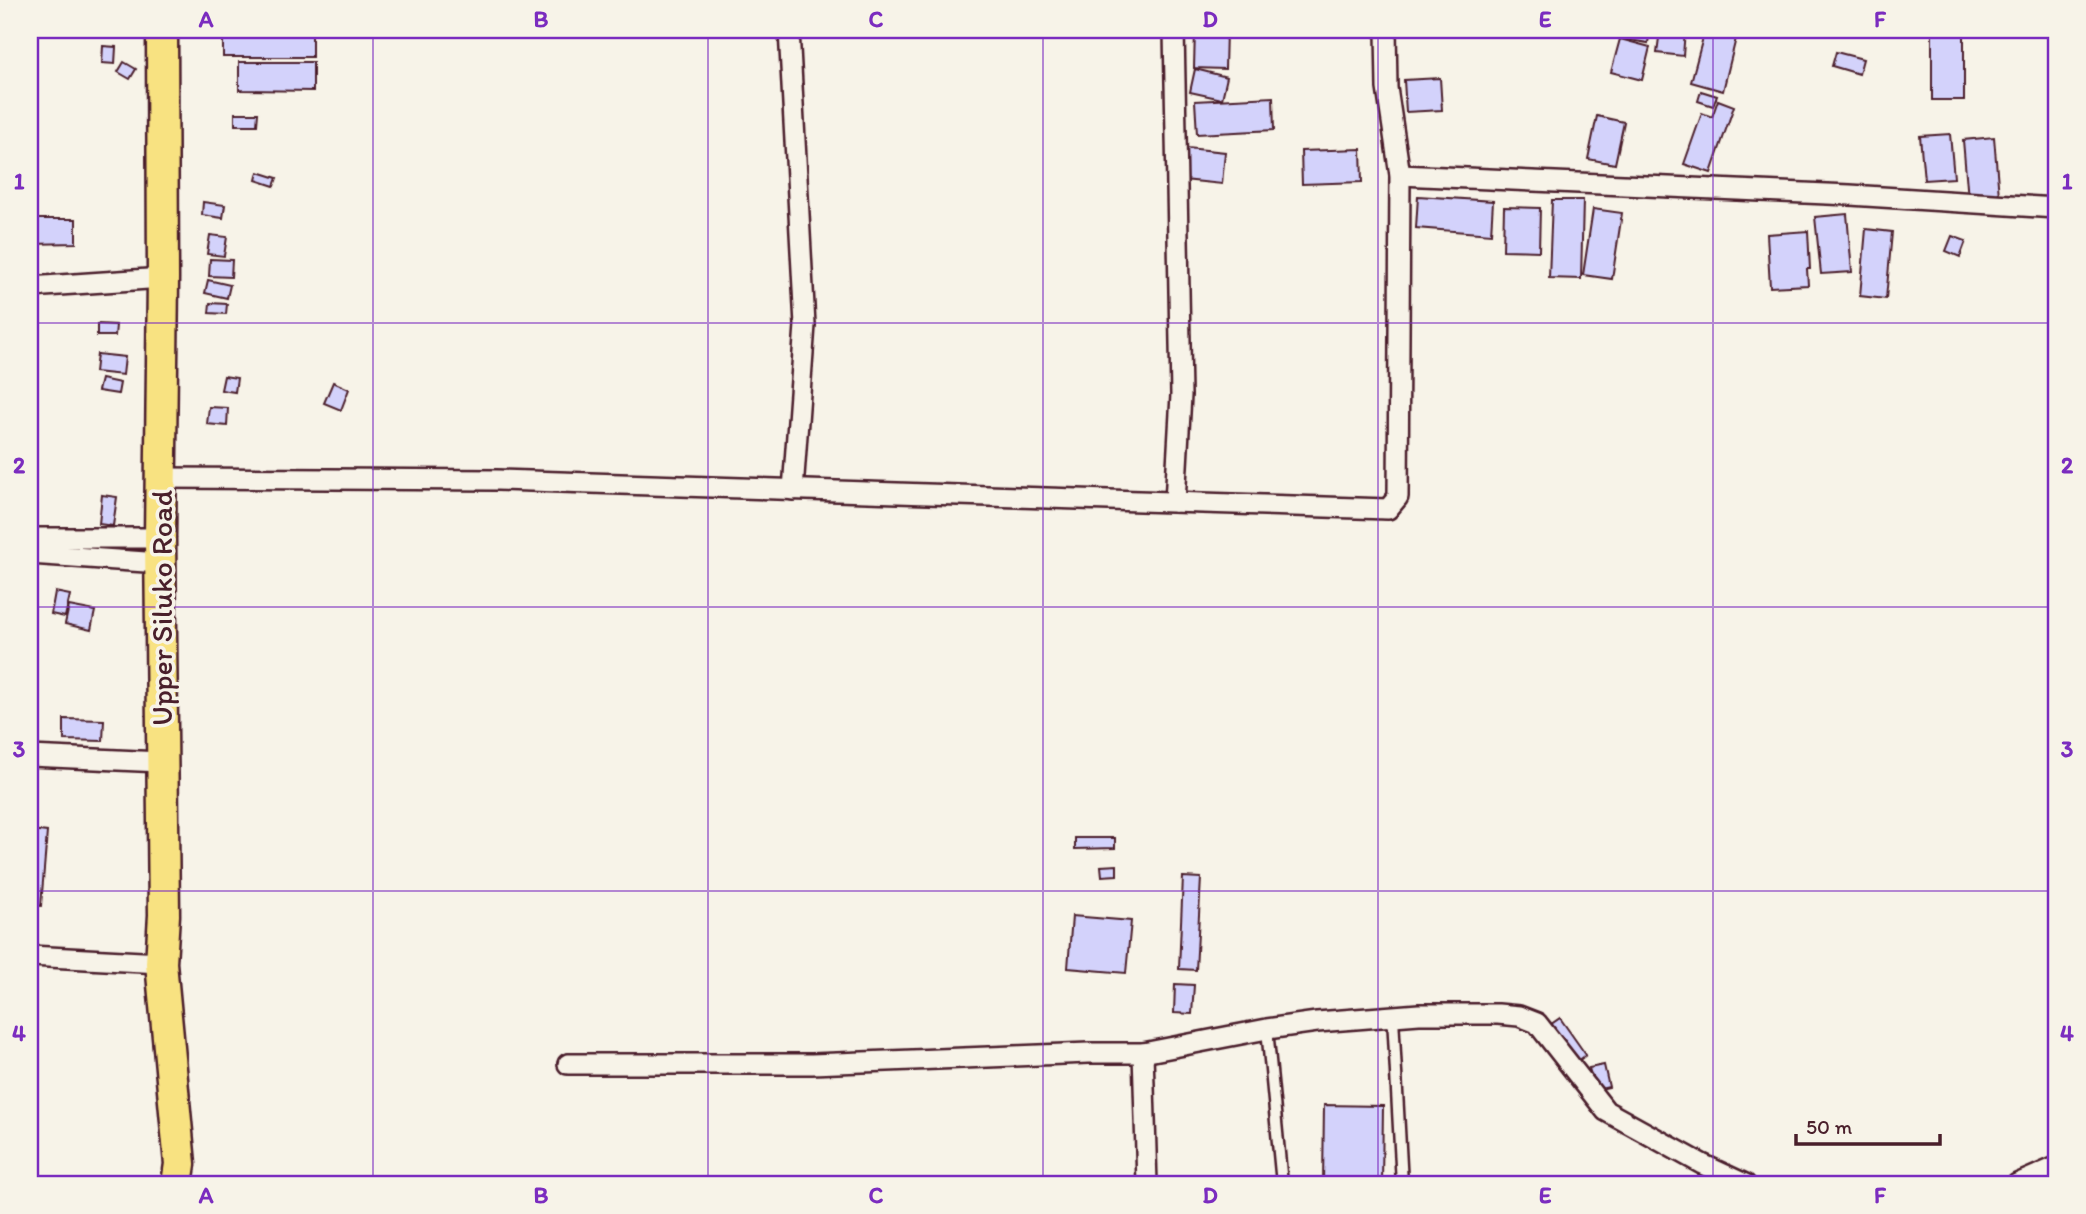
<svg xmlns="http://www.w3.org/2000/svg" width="2086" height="1214" font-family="Itim,sans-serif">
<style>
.building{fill:#d3d2fb;stroke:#4a1f2b;stroke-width:2}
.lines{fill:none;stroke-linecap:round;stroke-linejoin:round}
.service-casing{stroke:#4a1f2b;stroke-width:15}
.minor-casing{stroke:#4a1f2b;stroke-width:24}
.primary-casing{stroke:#4a1f2b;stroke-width:35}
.service{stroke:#f7f3e8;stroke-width:10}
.minor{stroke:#f7f3e8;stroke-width:19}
.primary{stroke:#f8e281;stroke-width:30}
.grid{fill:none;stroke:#7b2cbf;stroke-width:2;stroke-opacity:0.55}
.labels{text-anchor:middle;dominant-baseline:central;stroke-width:7;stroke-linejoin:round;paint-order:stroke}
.street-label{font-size:30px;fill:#4a1f2b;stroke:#f7f3e8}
.neatline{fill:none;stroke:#7b2cbf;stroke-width:2.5}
.grid-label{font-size:23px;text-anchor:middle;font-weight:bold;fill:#7b2cbf}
</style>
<rect width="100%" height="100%" fill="#f7f3e8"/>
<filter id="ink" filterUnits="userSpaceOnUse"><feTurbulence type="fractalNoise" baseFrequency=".0143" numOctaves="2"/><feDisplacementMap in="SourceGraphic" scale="14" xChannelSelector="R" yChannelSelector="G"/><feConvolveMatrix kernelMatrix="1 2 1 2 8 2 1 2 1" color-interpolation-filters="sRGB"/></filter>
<g filter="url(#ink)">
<!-- building -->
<g class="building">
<rect x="223" y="30" width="89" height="27"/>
<polygon points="1195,30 1226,30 1225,69 1194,68"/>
<polygon points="1619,30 1650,30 1648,43 1618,38"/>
<polygon points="1660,30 1685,30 1683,56 1657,53"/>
<polygon points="1705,30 1738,30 1723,91 1691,82"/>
<rect x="1932" y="30" width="32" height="70"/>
<polygon points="1620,39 1650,47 1642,80 1611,72"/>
<polygon points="103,46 116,47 115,64 102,63"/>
<polygon points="1836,52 1863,59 1859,74 1832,66"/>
<polygon points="124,62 136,69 130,79 118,72"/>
<polygon points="239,62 313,62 313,91 239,90"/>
<polygon points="1195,69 1227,77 1222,99 1190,92"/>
<polygon points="1440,78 1442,110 1406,112 1404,80"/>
<polygon points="1701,91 1717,96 1713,106 1698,101"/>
<polygon points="1273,97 1274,130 1197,134 1195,101"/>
<polygon points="1718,100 1734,106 1711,173 1684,164 1702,113 1712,117"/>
<polygon points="235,113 258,113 257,125 235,125"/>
<polygon points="1597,116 1624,122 1615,164 1588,159"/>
<polygon points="1950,134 1954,178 1924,180 1920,136"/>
<polygon points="1994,137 1999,196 1968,199 1963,140"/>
<polygon points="1187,148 1225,152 1222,184 1184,180"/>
<polygon points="1361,149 1362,182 1302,184 1301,151"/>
<polygon points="258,172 277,178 274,186 256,180"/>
<polygon points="1418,196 1493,201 1491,234 1416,228"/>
<polygon points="1552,200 1583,200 1581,279 1549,278"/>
<polygon points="203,202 225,205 223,218 202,215"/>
<polygon points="1504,207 1540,208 1539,251 1503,250"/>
<polygon points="1593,209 1622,213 1612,279 1583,275"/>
<polygon points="1847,214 1852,272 1821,274 1815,217"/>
<polygon points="30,219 76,219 76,243 30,244"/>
<polygon points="1866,229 1892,232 1886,299 1860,296"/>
<polygon points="1808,231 1810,269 1807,269 1808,285 1770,287 1767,234"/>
<polygon points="210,235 227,237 224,256 207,254"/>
<polygon points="1952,236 1966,241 1960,257 1946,251"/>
<polygon points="210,259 232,260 231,277 209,276"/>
<polygon points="208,280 230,285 227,298 205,293"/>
<polygon points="210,303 227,304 226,314 209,313"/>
<polygon points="97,324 116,325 115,336 97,336"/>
<polygon points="97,354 125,357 123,375 95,372"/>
<polygon points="224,376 237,378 235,392 221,390"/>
<polygon points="101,379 120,383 118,394 98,391"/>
<polygon points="333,382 349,389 341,410 324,403"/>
<polygon points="209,407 228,408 227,426 207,424"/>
<polygon points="102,495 117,497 113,526 99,524"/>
<polygon points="55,592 70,595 65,617 51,614"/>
<polygon points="69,606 95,611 91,630 65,624"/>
<polygon points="64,719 104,720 103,741 64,740"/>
<polygon points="30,830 47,832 41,906 30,905"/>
<polygon points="1075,838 1115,838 1115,848 1075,849"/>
<polygon points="1117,865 1117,875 1102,876 1101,866"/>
<polygon points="1183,877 1201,878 1196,970 1179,969"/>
<polygon points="1072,916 1131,921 1126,973 1068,968"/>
<polygon points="1175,984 1194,985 1192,1014 1174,1013"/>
<polygon points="1560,1018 1586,1055 1574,1064 1547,1027"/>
<polygon points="1604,1065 1609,1087 1595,1090 1589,1068"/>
<polygon points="1324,1105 1383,1106 1382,1184 1323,1184"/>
</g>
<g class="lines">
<defs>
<g id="service">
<polyline points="1393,1017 1402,1184"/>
<polyline points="1267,1029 1282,1184"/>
</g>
<g id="minor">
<polyline points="789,30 805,325 793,490"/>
<polyline points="1174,30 1181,395 1175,502"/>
<polyline points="1400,175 1850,195 2056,208"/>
<polyline points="30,287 163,278"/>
<polyline points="161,478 497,480 1388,509 1398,497 1400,175 1387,88 1386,30"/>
<polyline points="30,538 160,538"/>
<polyline points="30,554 160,563"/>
<polyline points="30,756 161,762"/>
<polyline points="30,956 161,963"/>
<polyline points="1143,1053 1147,1184"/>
<polyline points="568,1064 812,1064 1089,1053 1143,1053 1267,1029 1317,1022 1419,1014 1498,1014 1519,1016 1537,1023 1606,1111 1702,1164 1745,1184"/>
<polyline points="2017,1184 2056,1167"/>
</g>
<polyline id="primary" points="162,30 163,278 160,538 164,915 161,963 180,1164 177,1184"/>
</defs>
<!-- service casing -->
<use href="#service" class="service-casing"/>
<!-- minor casing -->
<use href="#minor" class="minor-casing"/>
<!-- primary casing -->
<use href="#primary" class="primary-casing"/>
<!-- service -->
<use href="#service" class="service"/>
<!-- minor -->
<use href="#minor" class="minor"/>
<!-- primary -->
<use href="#primary" class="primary"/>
</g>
</g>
<!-- grid -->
<path class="grid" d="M 373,30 L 373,1184M 708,30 L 708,1184M 1043,30 L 1043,1184M 1378,30 L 1378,1184M 1713,30 L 1713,1184M 30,323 L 2056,323M 30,607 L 2056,607M 30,891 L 2056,891"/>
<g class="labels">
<!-- street labels -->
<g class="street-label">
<text transform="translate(161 608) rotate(-90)">Upper Siluko Road</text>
</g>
</g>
<!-- margin -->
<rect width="2086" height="1214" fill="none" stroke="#f7f3e8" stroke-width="77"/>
<!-- scale -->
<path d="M1796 1134v10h144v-10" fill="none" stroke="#4a1f2b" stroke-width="3.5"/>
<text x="1806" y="1134" font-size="21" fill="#4a1f2b" stroke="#f7f3e8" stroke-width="5" paint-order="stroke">50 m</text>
<rect x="38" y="38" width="2010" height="1138" class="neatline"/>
<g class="grid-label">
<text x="206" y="27">A</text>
<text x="541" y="27">B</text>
<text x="876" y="27">C</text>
<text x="1210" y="27">D</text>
<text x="1545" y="27">E</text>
<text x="1880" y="27">F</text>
<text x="19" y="189">1</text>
<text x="2067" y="189">1</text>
<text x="19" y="473">2</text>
<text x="2067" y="473">2</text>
<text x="19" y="757">3</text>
<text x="2067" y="757">3</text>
<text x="19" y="1041">4</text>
<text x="2067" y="1041">4</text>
<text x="206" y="1203">A</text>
<text x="541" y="1203">B</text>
<text x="876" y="1203">C</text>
<text x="1210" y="1203">D</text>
<text x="1545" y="1203">E</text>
<text x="1880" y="1203">F</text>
</g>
</svg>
